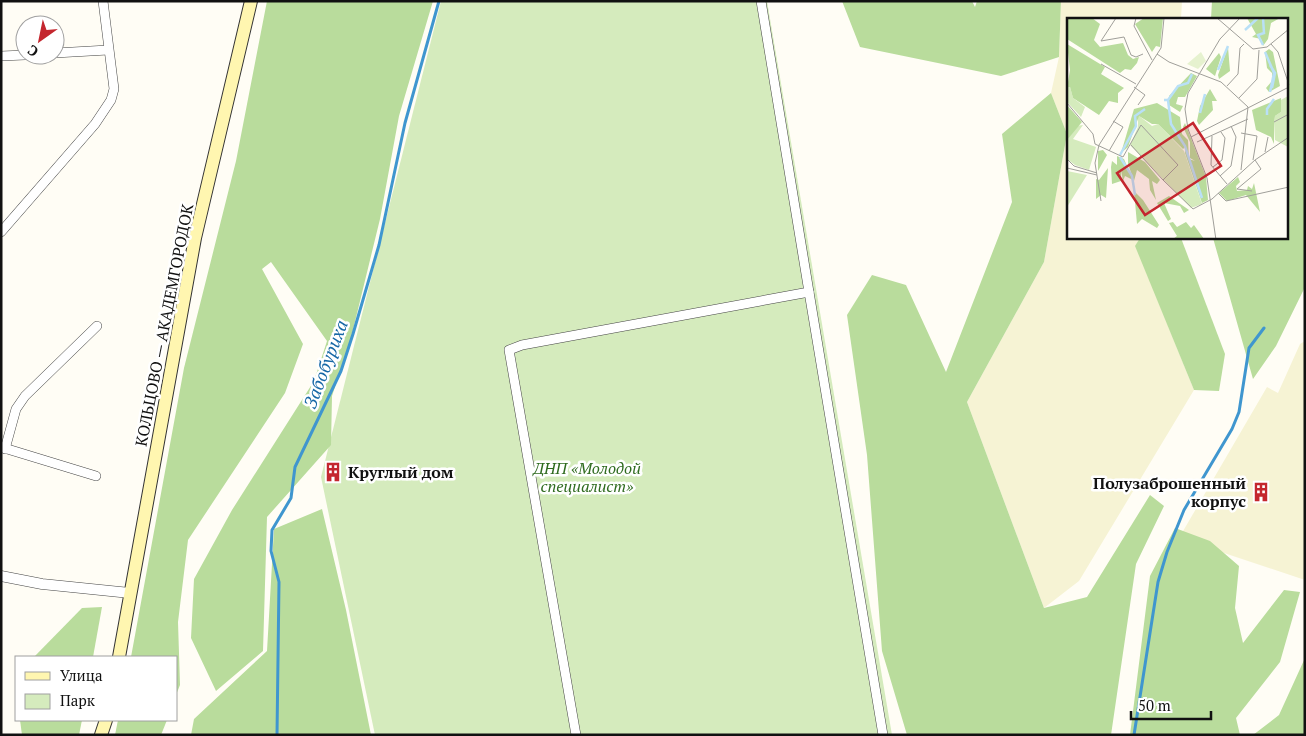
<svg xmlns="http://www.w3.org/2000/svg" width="1306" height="736" font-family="'PT Serif',serif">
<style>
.farmland{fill:#f6f3d4}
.green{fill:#d5ebbd}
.forest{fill:#b9dc9c}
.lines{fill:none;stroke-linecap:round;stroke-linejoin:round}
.stream{stroke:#3f96cf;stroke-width:3}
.minor-casing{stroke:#444;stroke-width:10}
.tertiary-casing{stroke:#444;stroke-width:11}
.secondary-casing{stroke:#333;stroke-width:14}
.minor{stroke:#fff;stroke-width:9}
.tertiary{stroke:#fff;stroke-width:10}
.secondary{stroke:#fff6b0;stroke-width:12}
.labels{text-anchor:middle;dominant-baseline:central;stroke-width:5;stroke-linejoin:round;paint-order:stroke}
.street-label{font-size:16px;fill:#111;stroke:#fff}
.park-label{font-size:16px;font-style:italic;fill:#2f6b1f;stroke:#fff}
.poi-label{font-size:16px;font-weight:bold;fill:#111;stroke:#fff;text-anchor:start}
.water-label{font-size:18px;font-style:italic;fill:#1768a6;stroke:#fff}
.inset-river{fill:none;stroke:#b9e0f7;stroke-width:2.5}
.inset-road{fill:none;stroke:#a09f9a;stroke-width:1}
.view{fill:#c4262e;fill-opacity:0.15;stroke:#c4262e;stroke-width:2.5}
.inset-edge{fill:none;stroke:#111;stroke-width:2.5}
</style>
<rect width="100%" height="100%" fill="#fffdf5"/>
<!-- farmland -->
<g class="farmland">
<polygon points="1061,1 1182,1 1181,19 1068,19 1068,238 1140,238 1136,246 1194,390 1079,581 1044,608 967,402 1044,262 1067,134 1051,93 1059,57"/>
<polygon points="1305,341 1305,580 1179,538 1267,387 1278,393 1300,344"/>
</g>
<!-- green -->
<polygon class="green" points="441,1 767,1 892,735 375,735 321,477"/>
<!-- forest -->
<g class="forest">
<polygon points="267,1 433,1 399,116 380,219 351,338 332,396 331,445 267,517 263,651 216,691 191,638 194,579 232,510 314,381 327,341 271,262 262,269 303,344 285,393 188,540 178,622 180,685 176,695 176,657 131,657 184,368 236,161"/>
<polygon points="842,1 972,1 975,7 977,1 1061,1 1059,57 1001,76 860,47"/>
<polygon points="1212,1 1305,1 1305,287 1276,346 1253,379 1213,238 1287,238 1287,19 1211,19"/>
<polygon points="1051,93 1067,134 1044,262 967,402 1044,608 1087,597 1150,495 1164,506 1136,564 1111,735 907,735 882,651 867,455 847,315 872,275 906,285 946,372 1012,202 1002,134"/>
<polygon points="1140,238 1181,238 1225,354 1219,391 1194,390 1135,246"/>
<polygon points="322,509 346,610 371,735 191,735 194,719 267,651 274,529"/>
<polygon points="1175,528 1210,541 1239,566 1235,608 1243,643 1284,590 1300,592 1280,662 1236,718 1240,735 1130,735 1150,576"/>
<polygon points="102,607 93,657 34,657 82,608"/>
<polygon points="1305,658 1305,735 1253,735 1279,715"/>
<polygon points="20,720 82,720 79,735 22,735"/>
<polygon points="118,720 167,720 161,735 115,735"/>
</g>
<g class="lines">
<!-- stream -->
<g class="stream">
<polyline points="277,735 279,582 271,551 272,530 291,498 295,467 341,371 353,334 379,245 405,123 439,1"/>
<polyline points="1134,735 1158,582 1167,552 1184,510 1232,429 1239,412 1249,348 1264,328"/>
</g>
<defs>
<g id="minor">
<polyline points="55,53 108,50"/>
<polyline points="1,56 25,55"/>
<polyline points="1,232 95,124 111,100 114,89 103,1"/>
<polyline points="809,292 883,735"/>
<polyline points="1,447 96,476"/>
<polyline points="5,449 16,409 25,396 97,326"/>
<polyline points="576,735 509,350 522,345 809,292 761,1"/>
</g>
<polyline id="tertiary" points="1,576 42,584 130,593"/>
<g id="secondary">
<polyline points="119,657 195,238 251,1"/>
<polyline points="101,735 106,720"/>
</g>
</defs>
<!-- minor casing -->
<use href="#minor" class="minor-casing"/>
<!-- tertiary casing -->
<use href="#tertiary" class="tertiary-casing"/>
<!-- secondary casing -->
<use href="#secondary" class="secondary-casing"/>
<!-- minor -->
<use href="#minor" class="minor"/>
<!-- tertiary -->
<use href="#tertiary" class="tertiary"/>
<!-- secondary -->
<use href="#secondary" class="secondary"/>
</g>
<!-- icons -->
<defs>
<symbol id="building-bare" viewBox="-9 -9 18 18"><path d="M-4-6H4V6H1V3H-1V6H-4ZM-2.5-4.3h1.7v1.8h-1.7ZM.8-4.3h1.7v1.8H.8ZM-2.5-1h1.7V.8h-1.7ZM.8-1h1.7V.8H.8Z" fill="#c4262e" stroke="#fff" stroke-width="2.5" paint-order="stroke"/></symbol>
</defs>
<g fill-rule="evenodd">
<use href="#building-bare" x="319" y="458" width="28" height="28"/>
<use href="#building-bare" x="1247" y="478" width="28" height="28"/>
</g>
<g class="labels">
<!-- street labels -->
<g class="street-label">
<text transform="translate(164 325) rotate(-79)">КОЛЬЦОВО — АКАДЕМГОРОДОК</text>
</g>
<!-- park labels -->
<g class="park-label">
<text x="587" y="468">ДНП «Молодой<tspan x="587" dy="18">специалист»</tspan></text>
</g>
<!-- poi labels -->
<g class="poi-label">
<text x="348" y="472">Круглый дом</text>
<text x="1246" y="483" text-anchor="end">Полузаброшенный<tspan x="1246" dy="18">корпус</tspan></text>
</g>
<!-- water labels -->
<g class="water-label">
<text transform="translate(325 364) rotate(-69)">Забобуриха</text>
</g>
</g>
<!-- overview -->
<g transform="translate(1067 18)">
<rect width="221" height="221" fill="#fffdf5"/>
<path d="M 3,69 L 6,80 L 18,89 L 14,99 L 0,84 L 0,70 ZM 221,78 L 221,129 L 208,122 L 207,105 L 208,98 L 214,94 L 214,82 ZM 71,97 L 85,108 L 91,106 L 117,133 L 135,186 L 124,190 L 63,127 L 71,109 ZM 16,107 L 6,121 L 29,129 L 22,152 L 8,147 L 0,141 L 0,122 L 9,108 ZM 0,153 L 20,157 L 0,189 Z" fill="#d5ebbd"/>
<path d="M 0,0 L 25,0 L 33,6 L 27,22 L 33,29 L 56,25 L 61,37 L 66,41 L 72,39 L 70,45 L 64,52 L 58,51 L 53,55 L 0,21 ZM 77,0 L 96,0 L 93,29 L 89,28 L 85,34 L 68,6 ZM 213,0 L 204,5 L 201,21 L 196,28 L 194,21 L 185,19 L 189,16 L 180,0 ZM 0,26 L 38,49 L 34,56 L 57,70 L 51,75 L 51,85 L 42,83 L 32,97 L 6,80 L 3,69 L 0,70 L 3,52 ZM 161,29 L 163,53 L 152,61 L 151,57 ZM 202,31 L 206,34 L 213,68 L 202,74 L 199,70 L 205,63 L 205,55 L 200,50 L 198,34 ZM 152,35 L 154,39 L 148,58 L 139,51 ZM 124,55 L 130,58 L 118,79 L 111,79 L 109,86 L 116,88 L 113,94 L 102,87 L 102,78 ZM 143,71 L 150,83 L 145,83 L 146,92 L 132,107 L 130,103 L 133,88 ZM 214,80 L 214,94 L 208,98 L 207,105 L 207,126 L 204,119 L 189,112 L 185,92 ZM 90,85 L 113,99 L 115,116 L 121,122 L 122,141 L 128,143 L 123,140 L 123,124 L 116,109 L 118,105 L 139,159 L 141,182 L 135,185 L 118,135 L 119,128 L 116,131 L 91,106 L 85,106 L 72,98 L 61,129 L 54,135 L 67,91 ZM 0,87 L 15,104 L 0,122 ZM 36,132 L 40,137 L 31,153 L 31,133 ZM 61,134 L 78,144 L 93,162 L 90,166 L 85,163 L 89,182 L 83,172 L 82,161 L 70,152 L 67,163 L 61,146 ZM 50,138 L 57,141 L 66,162 L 58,158 L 56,163 L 54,152 L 54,163 L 45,166 L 44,149 L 45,143 L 50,147 ZM 41,150 L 39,180 L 34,177 L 29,181 L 29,161 L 32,162 ZM 171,159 L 173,164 L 169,168 L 170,173 L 180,172 L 181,168 L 185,171 L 187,165 L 193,194 L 179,177 L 160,183 L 152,175 ZM 67,173 L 76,182 L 92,207 L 90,210 L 75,201 L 70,206 ZM 102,178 L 122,192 L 117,195 L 113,188 L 97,185 L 104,201 L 101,203 L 90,185 ZM 106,204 L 110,209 L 119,204 L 124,210 L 127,207 L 137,221 L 106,221 L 110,218 L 102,205 Z" fill="#b9dc9c"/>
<path d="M 134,34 L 139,43 L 131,51 L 120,46 Z" fill="#e6f2cf"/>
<path class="inset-river" d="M 196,0 L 197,15 L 191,17 L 196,27M 178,12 L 191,0M 198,34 L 207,55 L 203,74M 203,47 L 208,55 L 205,70M 151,52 L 161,28M 97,82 L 101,82 L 104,106 L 118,128 L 135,180M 101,82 L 111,68 L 121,65 L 125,56M 133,95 L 138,76M 200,97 L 200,91 L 207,81M 53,137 L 69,108 L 68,98 L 78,91M 53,139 L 65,158 L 68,177"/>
<path class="inset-road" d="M 49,0 L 34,23 L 57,19 L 64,37 L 69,39 L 76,36M 69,0 L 67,8 L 85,42M 150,0 L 186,31 L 200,29 L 222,11M 204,26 L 211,34 L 222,67M 90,36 L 102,44 L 154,64 L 181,89 L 174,152M 34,46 L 69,66M 160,68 L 171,56 L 173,30 L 177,26M 67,69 L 78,77 L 71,87M 172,80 L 190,61 L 192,32M 0,85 L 26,116 L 28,126 L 56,139 L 74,107 L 111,147 L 96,162 L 126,191 L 145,181 L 188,142 L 222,119M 207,104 L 222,96M 174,115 L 190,118 L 186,142M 145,118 L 144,147 L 160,166M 124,119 L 222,69M 130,124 L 181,101M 64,127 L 96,162M 42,133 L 56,109 L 46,103M 198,134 L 201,119M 0,141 L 7,148 L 30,155M 146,149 L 155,142 L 158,120 L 154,114M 0,150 L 30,157M 153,158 L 164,148 L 169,119 L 164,108M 185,173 L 170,171 L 194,151 L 188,142M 151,175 L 159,183 L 222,169M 34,183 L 28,145 L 32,127 L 94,30 L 97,0M 149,222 L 140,160 L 121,111 L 118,91 L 121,75 L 153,21 L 173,0"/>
<path class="view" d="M 126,105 L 154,148 L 78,197 L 50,155 Z"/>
<rect width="221" height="221" class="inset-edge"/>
</g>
<!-- border -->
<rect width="1306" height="736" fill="none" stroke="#111111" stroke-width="5"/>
<!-- legend -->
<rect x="15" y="656" width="162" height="65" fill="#ffffff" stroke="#a0a0a0"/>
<rect x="25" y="672" width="25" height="8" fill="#fff6b0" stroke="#a0a0a0"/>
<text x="60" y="681" font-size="15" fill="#111111">Улица</text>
<rect x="25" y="694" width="25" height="15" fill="#d5ebbd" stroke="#a0a0a0"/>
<text x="60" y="706" font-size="15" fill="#111111">Парк</text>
<!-- north arrow -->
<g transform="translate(40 40) rotate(213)"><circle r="24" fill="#ffffff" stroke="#a0a0a0"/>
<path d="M0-4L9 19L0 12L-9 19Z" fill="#c4262e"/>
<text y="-8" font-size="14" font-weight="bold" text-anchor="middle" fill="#111111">С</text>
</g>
<!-- scale -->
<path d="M1131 711v8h80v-8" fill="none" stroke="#111111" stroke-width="2.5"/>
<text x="1138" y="711" font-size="15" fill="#111111" stroke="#ffffff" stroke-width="4" paint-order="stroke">50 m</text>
</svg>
